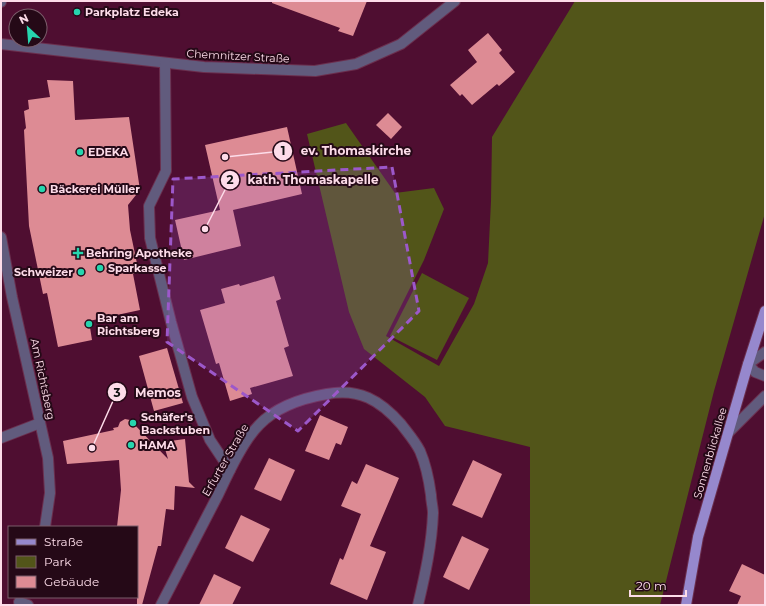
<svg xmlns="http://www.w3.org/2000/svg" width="766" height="606" font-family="Montserrat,sans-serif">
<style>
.green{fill:#525519}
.building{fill:#dd8b94}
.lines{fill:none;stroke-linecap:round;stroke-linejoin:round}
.minor-casing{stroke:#6b2f4e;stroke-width:12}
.major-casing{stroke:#6b2f4e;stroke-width:12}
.minor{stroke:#615b7d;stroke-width:10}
.major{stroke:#9688cd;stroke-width:10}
.marked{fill:#9c58ca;fill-opacity:0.2;stroke:#9c58ca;stroke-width:3;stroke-dasharray:8 5;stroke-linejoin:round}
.poi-dot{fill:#26d5ae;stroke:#250917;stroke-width:1.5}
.labels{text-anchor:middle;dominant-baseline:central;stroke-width:4;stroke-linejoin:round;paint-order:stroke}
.poi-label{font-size:11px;font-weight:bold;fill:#fddce9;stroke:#250917;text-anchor:start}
.street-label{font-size:11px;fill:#fddce9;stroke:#250917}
.leader{fill:none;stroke:#fddce9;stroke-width:1.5}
.callout-dot{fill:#fddce9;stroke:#250917;stroke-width:1.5}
.mark-label{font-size:12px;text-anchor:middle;font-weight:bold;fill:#111}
.callout-label{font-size:12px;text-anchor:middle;font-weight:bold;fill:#fddce9;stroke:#250917;stroke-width:4;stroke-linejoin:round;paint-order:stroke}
</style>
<rect width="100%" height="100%" fill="#4f0e31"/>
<!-- green -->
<g class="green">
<polygon points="575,1 765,1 765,213 714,391 660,605 530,605 530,447 445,426 425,397 364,349 349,312 307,134 346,123 395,193 434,188 444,209 424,260 386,336 439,366 474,304 488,263 491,201 492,137"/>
<polygon points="422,273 469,298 437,360 390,336"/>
</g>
<!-- building -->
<g class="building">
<polygon points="272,1 367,1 353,36 338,31 340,28 272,3"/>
<polygon points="488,33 502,50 499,53 515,72 499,86 497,84 472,105 462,94 460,96 450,85 477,62 468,50"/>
<polygon points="47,80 73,81 75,120 129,117 140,190 128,205 130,230 139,273 133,274 140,310 89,321 92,340 58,347 47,293 43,294 29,226 24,130 26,128 24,111 29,109 28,100 50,97"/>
<polygon points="388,113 402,127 391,139 376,125"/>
<polygon points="287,127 302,194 233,210 241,246 184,260 175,220 220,210 205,145"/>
<polygon points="274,276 281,299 276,301 289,346 284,348 293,376 250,388 252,394 230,401 219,363 216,364 200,310 225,303 221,289 239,284 240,286"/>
<polygon points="167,348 183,403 154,411 139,356"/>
<polygon points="320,415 348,427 341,445 336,443 329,460 305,451"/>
<polygon points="125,419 130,420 168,459 163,442 185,439 189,482 195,488 175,486 174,510 166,509 161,546 158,546 142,605 137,605 137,527 117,527 121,490 119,460 67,464 63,441 114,430 113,428 118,427 120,422"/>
<polygon points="269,458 295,470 281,501 254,489"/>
<polygon points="473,460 502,474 482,518 452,505"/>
<polygon points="366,464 399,478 370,546 386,552 367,600 330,584 340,558 343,560 361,514 341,506 352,481 357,484"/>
<polygon points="241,515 270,529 253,562 225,548"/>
<polygon points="462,536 489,549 469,590 443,577"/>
<polygon points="742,564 765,575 765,605 737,605 741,596 729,591"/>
<polygon points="214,574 241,587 232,605 199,605"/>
</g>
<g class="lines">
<defs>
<g id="minor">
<polyline points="1,2 1,1"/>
<polyline points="1,44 204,67 315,71 356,64 401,44 455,1"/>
<polyline points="165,63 166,171 149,206 150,238 171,322 192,397 210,440 230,470"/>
<polyline points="1,237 12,297 48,458 50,493 45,527"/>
<polyline points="765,352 748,364 755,372 765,376"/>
<polyline points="728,433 765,396"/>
<polyline points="1,438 40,423"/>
<polyline points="19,602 28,605"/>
<path d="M 161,605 C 180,568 199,531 218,495 C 228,474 243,441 259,425 C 276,407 303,398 327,394 C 359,388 380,400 401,424 C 407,432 415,441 420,451 C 426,465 429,480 431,495 C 431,501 433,507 433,513 C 432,544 425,575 418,605"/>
</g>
<polyline id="major" points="686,605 698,537 748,364 765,311"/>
</defs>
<!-- minor casing -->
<use href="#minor" class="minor-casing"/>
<!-- major casing -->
<use href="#major" class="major-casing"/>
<!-- minor -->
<use href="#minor" class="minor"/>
<!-- major -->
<use href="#major" class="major"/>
</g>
<!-- marked area -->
<path class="marked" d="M 392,167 L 419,311 L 298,431 L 167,342 L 173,179 Z"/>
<!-- markers -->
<g class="poi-dot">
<circle cx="77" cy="12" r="4"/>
<circle cx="80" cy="152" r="4"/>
<circle cx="42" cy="189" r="4"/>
<path d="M76 247h4v4h4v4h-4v4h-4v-4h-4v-4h4z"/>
<circle cx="100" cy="268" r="4"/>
<circle cx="81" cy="272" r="4"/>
<circle cx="89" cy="324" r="4"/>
<circle cx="133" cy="423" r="4"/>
<circle cx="131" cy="445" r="4"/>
</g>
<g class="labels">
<!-- poi labels -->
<g class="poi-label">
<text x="85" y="12">Parkplatz Edeka</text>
<text x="88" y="152">EDEKA</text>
<text x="50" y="189">Bäckerei Müller</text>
<text x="86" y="253">Behring Apotheke</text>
<text x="108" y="268">Sparkasse</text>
<text x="73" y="272" text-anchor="end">Schweizer</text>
<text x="97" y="318">Bar am<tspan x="97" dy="13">Richtsberg</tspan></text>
<text x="141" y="417">Schäfer's<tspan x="141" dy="13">Backstuben</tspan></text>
<text x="139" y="445">HAMA</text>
</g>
<!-- street labels -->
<g class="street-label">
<text transform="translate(238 56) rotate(3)">Chemnitzer Straße</text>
<text transform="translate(43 379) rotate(78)">Am Richtsberg</text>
<text transform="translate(710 453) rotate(-74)">Sonnenblickallee</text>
<text transform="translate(225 460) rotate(-60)">Erfurter Straße</text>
</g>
</g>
<!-- callouts -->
<path class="leader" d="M225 157L283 151M205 229L230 180M92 448L117 392"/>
<g class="callout-dot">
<circle cx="225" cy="157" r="4"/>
<circle cx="205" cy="229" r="4"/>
<circle cx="92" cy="448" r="4"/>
<circle cx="283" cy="151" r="10"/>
<circle cx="230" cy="180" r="10"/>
<circle cx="117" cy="392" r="10"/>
</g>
<g class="mark-label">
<text x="283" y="155">1</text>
<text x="230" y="184">2</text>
<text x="117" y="397">3</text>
</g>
<g class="callout-label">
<text x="356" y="155">ev. Thomaskirche</text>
<text x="313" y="184">kath. Thomaskapelle</text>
<text x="158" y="397">Memos</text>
</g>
<!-- border -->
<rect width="766" height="606" fill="none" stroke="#fddce9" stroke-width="4"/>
<!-- legend -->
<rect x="8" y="526" width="130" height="72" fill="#250917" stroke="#7b5d6b"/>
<rect x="16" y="539" width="20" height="6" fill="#9688cd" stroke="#7b5d6b"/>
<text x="44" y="546" font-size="12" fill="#fddce9">Straße</text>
<rect x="16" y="556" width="20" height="12" fill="#525519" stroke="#7b5d6b"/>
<text x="44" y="566" font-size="12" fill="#fddce9">Park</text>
<rect x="16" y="576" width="20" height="12" fill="#dd8b94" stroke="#7b5d6b"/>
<text x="44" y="586" font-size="12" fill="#fddce9">Gebäude</text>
<!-- north arrow -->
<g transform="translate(28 28) rotate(334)"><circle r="19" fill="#250917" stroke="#7b5d6b"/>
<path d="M0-3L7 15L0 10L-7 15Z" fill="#26d5ae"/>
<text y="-6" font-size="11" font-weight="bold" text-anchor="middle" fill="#fddce9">N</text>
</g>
<!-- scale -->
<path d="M630 590v6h56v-6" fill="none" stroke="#fddce9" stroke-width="2"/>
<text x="636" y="590" font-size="12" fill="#fddce9" stroke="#250917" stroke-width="3" paint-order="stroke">20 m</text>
</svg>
